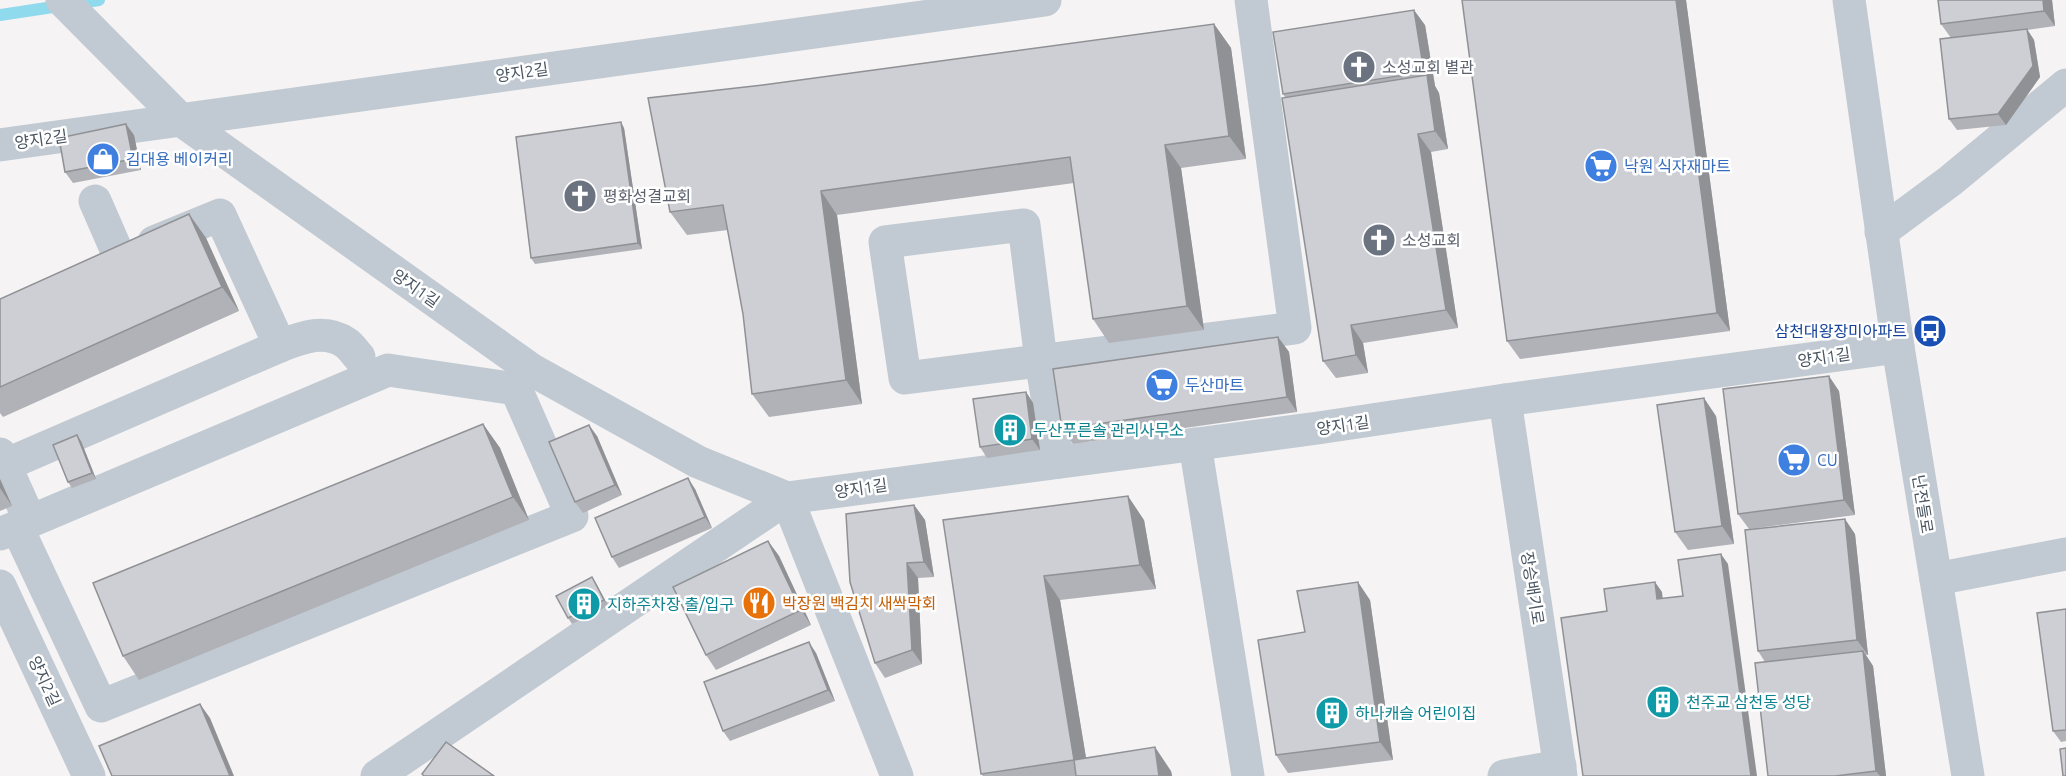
<svg xmlns="http://www.w3.org/2000/svg" width="2066" height="776" font-family="Ubuntu,'Noto Sans KR',sans-serif">
<style>
.lines{fill:none;stroke-linecap:round;stroke-linejoin:round}
.stream{stroke:#90daee;stroke-width:12}
.minor{stroke:#c1cad2;stroke-width:33}
.wall{fill:#b0b2b7}
.shaded-wall{fill:#909195}
.building{fill:#cdcfd5;stroke:#909195;stroke-width:1.5}
.labels{text-anchor:middle;dominant-baseline:central;stroke-width:5;stroke-linejoin:round;paint-order:stroke}
.worship-label{font-size:16px;fill:#5b616d;stroke:#fff;text-anchor:start}
.street-label{font-size:16px;fill:#4a5661;stroke:#fff}
.shop-label{font-size:16px;fill:#366cbe;stroke:#fff;text-anchor:start}
.transit-label{font-size:16px;fill:#164399;stroke:#fff;text-anchor:end}
.culture-label{font-size:16px;fill:#0d838f;stroke:#fff;text-anchor:start}
.food-label{font-size:16px;fill:#c56008;stroke:#fff;text-anchor:start}
</style>
<rect width="100%" height="100%" fill="#f5f3f3"/>
<g class="lines">
<!-- stream -->
<polyline class="stream" points="0,15 99,0"/>
<!-- minor -->
<g class="minor">
<polyline points="62,0 181,120 532,370 698,462 787,498 897,776"/>
<polyline points="1849,0 1898,347 1968,776"/>
<polyline points="0,145 1045,0"/>
<polyline points="95,201 119,256"/>
<polyline points="1881,232 1950,181 2066,85"/>
<path d="M 280,346 C 301,338 325,328 346,343 C 351,346 355,353 359,357"/>
<polyline points="1505,400 1561,776"/>
<polyline points="1195,444 1248,776"/>
<polyline points="0,454 30,521"/>
<polyline points="1058,462 1041,360 1024,225 885,242 905,378 1295,328 1251,0"/>
<polyline points="5,465 280,346 220,215 154,242"/>
<polyline points="0,534 388,370 516,389 572,516 101,706 17,527"/>
<polyline points="1936,579 2066,554"/>
<polyline points="0,586 89,776"/>
<polyline points="377,776 787,498 1318,428 1505,400 1898,347"/>
<polyline points="1504,776 1560,766"/>
</g>
</g>
<!-- wall -->
<g class="wall">
<polygon points="1462,0 1686,0 1730,331 1520,359 1507,341"/>
<polygon points="1938,0 2052,0 2055,26 2027,30 2034,40 2040,77 2006,125 1957,130 1949,119 1951,38 1941,24"/>
<polygon points="1214,24 1231,48 1246,159 1181,168 1204,330 1109,343 1093,319 1074,183 837,215 862,404 769,417 752,394 743,314 728,230 687,235 670,212 763,85"/>
<polygon points="1425,25 1435,86 1439,93 1448,149 1431,152 1458,328 1363,343 1368,373 1336,378 1323,361 1285,97 1283,94"/>
<polygon points="624,128 642,249 535,264 531,258"/>
<polygon points="134,135 141,170 73,183 65,172"/>
<polygon points="189,214 206,238 239,311 3,417 0,413 0,299"/>
<polygon points="1278,337 1289,352 1297,412 1073,444 1062,429"/>
<polygon points="1839,391 1855,515 1749,529 1738,514"/>
<polygon points="1026,392 1033,403 1040,450 987,458 980,447"/>
<polygon points="1716,416 1734,544 1688,550 1675,532"/>
<polygon points="483,424 500,448 529,520 139,680 123,656"/>
<polygon points="597,436 622,495 583,513 575,502"/>
<polygon points="81,441 96,479 72,488 68,482"/>
<polygon points="0,479 12,506 0,511"/>
<polygon points="695,489 712,528 619,568 612,557"/>
<polygon points="914,505 925,520 934,577 918,578 922,664 885,678 875,663"/>
<polygon points="943,520 1144,520 1156,589 1060,600 1086,758 1171,771 1172,776 983,776 981,774"/>
<polygon points="1855,534 1868,655 1866,655 1873,666 1886,776 1768,776 1765,662 1758,651"/>
<polygon points="768,541 779,556 811,625 716,670 706,655"/>
<polygon points="592,577 608,606 572,624 568,618"/>
<polygon points="1370,600 1393,760 1288,773 1276,755 1305,632"/>
<polygon points="2066,609 2066,741 2061,742 2053,731"/>
<polygon points="816,653 835,701 730,741 723,731"/>
</g>
<!-- shaded-wall -->
<g class="shaded-wall">
<polygon points="1676,0 1686,0 1730,331 1717,313"/>
<polygon points="2043,0 2052,0 2055,26 2044,11"/>
<polygon points="1414,10 1425,25 1435,86 1439,93 1448,149 1435,131 1427,76 1424,72"/>
<polygon points="1214,24 1231,48 1246,159 1229,136"/>
<polygon points="2027,29 2034,40 2040,77 2006,125 1998,114"/>
<polygon points="621,122 624,128 642,249 638,243"/>
<polygon points="126,124 134,135 141,170 133,159"/>
<polygon points="1418,134 1431,152 1458,328 1446,310"/>
<polygon points="1165,145 1181,168 1204,330 1187,306"/>
<polygon points="821,191 837,215 862,404 846,380"/>
<polygon points="189,214 206,238 239,311 222,287"/>
<polygon points="1351,325 1363,343 1368,373 1356,355"/>
<polygon points="1278,337 1289,352 1297,412 1287,397"/>
<polygon points="1829,376 1839,391 1855,515 1844,500"/>
<polygon points="1026,392 1033,403 1040,450 1032,439"/>
<polygon points="1704,398 1716,416 1734,544 1722,526"/>
<polygon points="483,424 500,448 529,520 513,497"/>
<polygon points="589,425 597,436 622,495 615,485"/>
<polygon points="77,435 81,441 96,479 92,473"/>
<polygon points="688,478 695,489 712,528 705,517"/>
<polygon points="0,479 12,506 0,488"/>
<polygon points="1128,496 1144,520 1156,589 1140,565"/>
<polygon points="914,505 925,520 934,577 924,562"/>
<polygon points="1845,519 1855,534 1868,655 1857,640"/>
<polygon points="768,541 779,556 811,625 801,610"/>
<polygon points="1721,554 1728,564 1757,776 1751,776"/>
<polygon points="907,563 918,578 922,664 912,650"/>
<polygon points="1044,576 1060,600 1089,776 1074,760"/>
<polygon points="592,577 596,583 608,606 604,600"/>
<polygon points="1358,582 1370,600 1393,760 1380,742"/>
<polygon points="1655,582 1662,592 1664,610 1657,599"/>
<polygon points="809,642 816,653 835,701 828,690"/>
<polygon points="1863,651 1873,666 1886,776 1880,776 1876,771"/>
<polygon points="200,704 210,718 234,776 230,776"/>
<polygon points="1155,747 1171,771 1172,776 1159,776"/>
</g>
<!-- building -->
<g class="building">
<polygon points="1462,0 1676,0 1717,313 1507,341"/>
<polygon points="1938,0 2043,0 2044,11 1941,24"/>
<polygon points="1414,10 1424,72 1283,94 1273,32"/>
<polygon points="1214,24 1229,136 1165,145 1187,306 1093,319 1070,157 821,191 846,380 752,394 743,314 723,205 670,212 648,98 763,85"/>
<polygon points="2027,29 2033,66 1998,114 1949,119 1940,39"/>
<polygon points="1427,75 1435,131 1418,134 1446,310 1351,325 1356,355 1323,361 1282,98"/>
<polygon points="621,122 638,243 531,258 516,137"/>
<polygon points="126,124 133,159 65,172 59,138"/>
<polygon points="189,214 222,287 0,387 0,299"/>
<polygon points="1278,337 1287,397 1062,429 1053,369"/>
<polygon points="1829,376 1844,500 1738,514 1723,389"/>
<polygon points="1026,392 1032,439 980,447 973,399"/>
<polygon points="1704,398 1722,526 1675,532 1657,405"/>
<polygon points="483,424 513,497 123,656 93,583"/>
<polygon points="589,425 615,485 575,502 549,442"/>
<polygon points="77,435 92,473 68,482 53,445"/>
<polygon points="688,478 705,517 612,557 595,518"/>
<polygon points="1128,496 1140,565 1044,576 1074,760 981,774 943,520"/>
<polygon points="914,505 924,562 907,563 912,650 875,663 850,582 846,514"/>
<polygon points="1845,519 1857,640 1758,651 1745,530"/>
<polygon points="768,541 801,610 706,655 673,587"/>
<polygon points="1721,554 1751,776 1583,776 1561,618 1607,611 1604,589 1655,582 1657,599 1683,596 1678,560"/>
<polygon points="592,577 604,600 568,618 556,596"/>
<polygon points="1358,582 1380,742 1276,755 1258,640 1305,632 1297,591"/>
<polygon points="2066,609 2066,730 2053,731 2037,613"/>
<polygon points="809,642 828,690 723,731 704,682"/>
<polygon points="1863,651 1876,771 1835,776 1768,776 1755,663"/>
<polygon points="200,704 230,776 112,776 99,746"/>
<polygon points="446,742 494,776 424,776 422,774"/>
<polygon points="1155,747 1159,776 1076,776 1074,760"/>
<polygon points="2066,748 2066,776 2063,776 2060,749"/>
</g>
<!-- icons -->
<defs>
<symbol id="church-disc" viewBox="-11 -11 22 22"><circle r="9.5" fill="#6b7280" stroke="#fff"/><path d="M-1.2-6h2.4v3.5h3.3v2.4h-3.3V6h-2.4V-.1h-3.3v-2.4h3.3Z" fill="#fff"/></symbol>
<symbol id="shop-disc" viewBox="-11 -11 22 22"><circle r="9.5" fill="#3f7fe0" stroke="#fff"/><path d="M-5-2.5h2.3a2.7 3.5 0 0 1 5.4 0H5L5.5 6h-11ZM-1.5-2.5h3a1.5 2.3 0 0 0-3 0Z" fill="#fff"/></symbol>
<symbol id="supermarket-disc" viewBox="-11 -11 22 22"><circle r="9.5" fill="#3f7fe0" stroke="#fff"/><path d="M-6-5.5h2.5l.6 2H6L4.5 2H-2.5L-4.4-4H-6ZM-1.5 3.2a1.3 1.3 0 1 0 .1 0ZM3 3.2a1.3 1.3 0 1 0 .1 0Z" fill="#fff"/></symbol>
<symbol id="bus-disc" viewBox="-11 -11 22 22"><circle r="9.5" fill="#1a4fb4" stroke="#fff"/><path d="M-5-6H5V4H4V6H2V4H-2V6H-4V4H-5ZM-3.5-4V0h7V-4ZM-3.5 1.2v1.5H-2V1.2ZM2 1.2v1.5H3.5V1.2Z" fill="#fff"/></symbol>
<symbol id="building-disc" viewBox="-11 -11 22 22"><circle r="9.5" fill="#0f9aa8" stroke="#fff"/><path d="M-4-6H4V6H1V3H-1V6H-4ZM-2.5-4.3h1.7v1.8h-1.7ZM.8-4.3h1.7v1.8H.8ZM-2.5-1h1.7V.8h-1.7ZM.8-1h1.7V.8H.8Z" fill="#fff"/></symbol>
<symbol id="restaurant-disc" viewBox="-11 -11 22 22"><circle r="9.5" fill="#e8710a" stroke="#fff"/><path d="M-5-6h1v4h1v-4h1v4h1v-4h1v5L-1.5 .5V6h-2V.5L-5-1ZM5-6V6H3V1.5H1.5Q1.5-4 5-6Z" fill="#fff"/></symbol>
</defs>
<g fill-rule="evenodd">
<use href="#church-disc" x="1340" y="48" width="38" height="38"/>
<use href="#shop-disc" x="84" y="140" width="38" height="38"/>
<use href="#supermarket-disc" x="1582" y="147" width="38" height="38"/>
<use href="#church-disc" x="561" y="177" width="38" height="38"/>
<use href="#church-disc" x="1360" y="221" width="38" height="38"/>
<use href="#bus-disc" x="1911" y="312" width="38" height="38"/>
<use href="#supermarket-disc" x="1143" y="366" width="38" height="38"/>
<use href="#building-disc" x="991" y="411" width="38" height="38"/>
<use href="#supermarket-disc" x="1775" y="441" width="38" height="38"/>
<use href="#restaurant-disc" x="740" y="584" width="38" height="38"/>
<use href="#building-disc" x="565" y="585" width="38" height="38"/>
<use href="#building-disc" x="1644" y="683" width="38" height="38"/>
<use href="#building-disc" x="1313" y="694" width="38" height="38"/>
</g>
<g class="labels">
<!-- worship labels -->
<g class="worship-label">
<text x="1382" y="67">소성교회 별관</text>
<text x="603" y="196">평화성결교회</text>
<text x="1402" y="240">소성교회</text>
</g>
<!-- street labels -->
<g class="street-label">
<text transform="translate(522 72) rotate(-8)">양지2길</text>
<text transform="translate(41 139) rotate(-8)">양지2길</text>
<text transform="translate(416 288) rotate(35)">양지1길</text>
<text transform="translate(1824 357) rotate(-8)">양지1길</text>
<text transform="translate(1343 425) rotate(-8)">양지1길</text>
<text transform="translate(861 488) rotate(-8)">양지1길</text>
<text transform="translate(1923 504) rotate(81)">난전들로</text>
<text transform="translate(1533 588) rotate(81)">장승배기로</text>
<text transform="translate(45 681) rotate(65)">양지2길</text>
</g>
<!-- shop labels -->
<g class="shop-label">
<text x="126" y="159">김대용 베이커리</text>
<text x="1624" y="166">낙원 식자재마트</text>
<text x="1185" y="385">두산마트</text>
<text x="1817" y="460">CU</text>
</g>
<!-- transit labels -->
<g class="transit-label">
<text x="1907" y="331">삼천대왕장미아파트</text>
</g>
<!-- culture labels -->
<g class="culture-label">
<text x="1033" y="430">두산푸른솔 관리사무소</text>
<text x="607" y="604">지하주차장 출/입구</text>
<text x="1686" y="702">천주교 삼천동 성당</text>
<text x="1355" y="713">하나캐슬 어린이집</text>
</g>
<!-- food labels -->
<g class="food-label">
<text x="782" y="603">박장원 백김치 새싹막회</text>
</g>
</g>
</svg>
